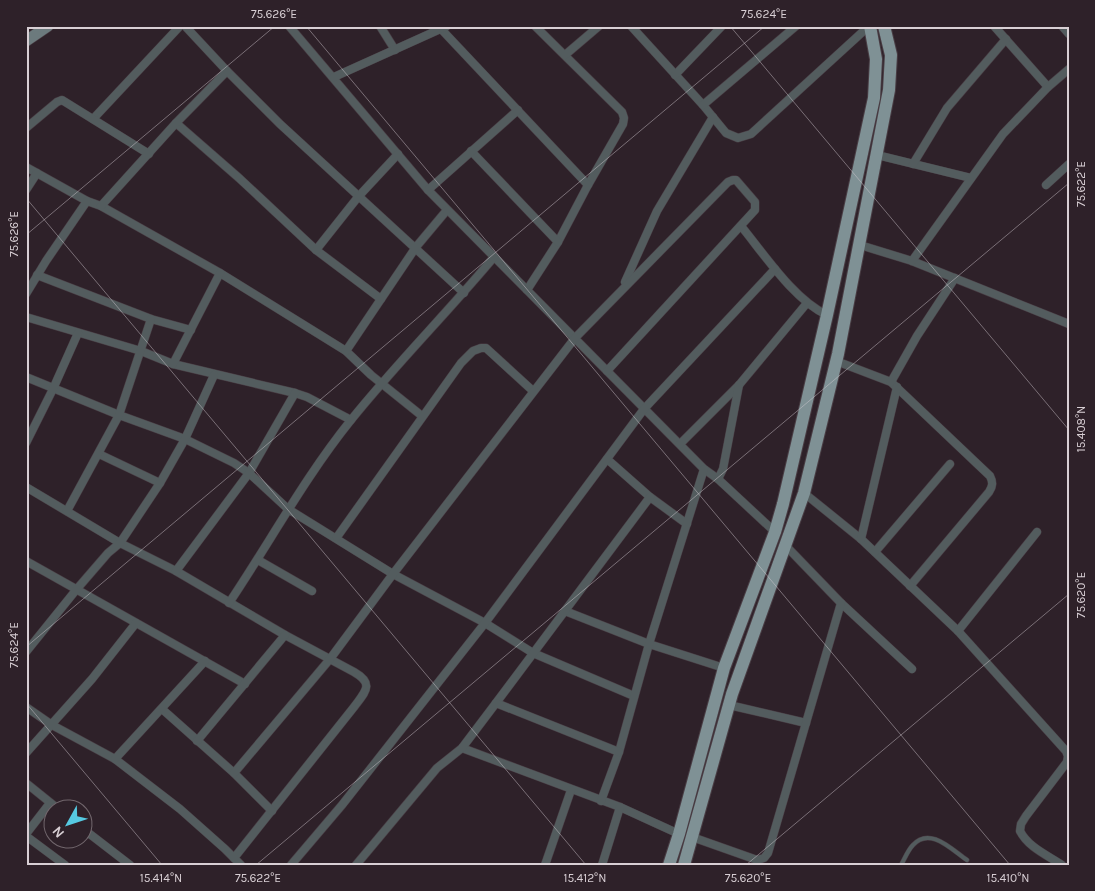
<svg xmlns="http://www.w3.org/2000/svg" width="1095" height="891" font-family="Karla,sans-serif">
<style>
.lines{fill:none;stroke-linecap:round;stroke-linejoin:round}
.lane-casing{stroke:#493d44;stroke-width:5}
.street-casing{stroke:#493d44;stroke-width:9}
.secondary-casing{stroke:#493d44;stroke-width:12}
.primary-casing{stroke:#493d44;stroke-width:14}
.lane{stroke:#535c5e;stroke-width:4}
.street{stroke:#535c5e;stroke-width:8}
.secondary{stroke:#6c7a7d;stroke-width:11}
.primary{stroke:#7f9195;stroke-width:12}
.ticks{fill:none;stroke:#d8cfd4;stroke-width:1;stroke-opacity:0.45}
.neatline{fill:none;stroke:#d8cfd4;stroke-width:2}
.ticks-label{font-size:12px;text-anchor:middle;fill:#d8cfd4}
</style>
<rect width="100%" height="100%" fill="#2e2129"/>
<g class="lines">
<defs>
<path id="lane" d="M 901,865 C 905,858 908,850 913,845 C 930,826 952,850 967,860"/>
<g id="street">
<polyline points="185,26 227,71 280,124 464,293"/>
<polyline points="289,26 428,190 704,469 718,479 775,532"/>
<polyline points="380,26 395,50"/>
<polyline points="535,26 622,112 624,118 623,124 588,185"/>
<polyline points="631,26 703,105 726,133 738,138 751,134 869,26"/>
<polyline points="994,26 1048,87"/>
<polyline points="1062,26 1069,34"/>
<polyline points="442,30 588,185 558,242 527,290"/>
<polyline points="565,55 599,26"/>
<polyline points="675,75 722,26"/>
<polyline points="334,77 447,26"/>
<polyline points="703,105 796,26"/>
<polyline points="93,119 180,26"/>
<polyline points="176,123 239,178 316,250 381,299"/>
<polyline points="26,128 57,102 62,100 149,154"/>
<polyline points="471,151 558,242"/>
<polyline points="877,155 971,178"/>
<polyline points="913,164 947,108 1006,39"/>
<polyline points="26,167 87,201 101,206 220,273 346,351 371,375 422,416"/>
<polyline points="1046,185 1069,164"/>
<polyline points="26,190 37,173"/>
<polyline points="428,190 518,110"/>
<polyline points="101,206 176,123 227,71"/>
<path d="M 741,226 C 764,254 794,300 827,315"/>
<polyline points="860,245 912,261 1069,324"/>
<polyline points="316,250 358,197 398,154"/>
<polyline points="912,261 1003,134 1048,87 1069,69"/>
<polyline points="37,275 151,319 191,330"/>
<polyline points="625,282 657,211 713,117"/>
<polyline points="26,294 46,261 87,201"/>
<polyline points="26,317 141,351 173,364 295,393 307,397 351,420"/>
<polyline points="346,351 416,247 447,210"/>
<path d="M 836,361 L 891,382 L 990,476 C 993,482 993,486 989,492 L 910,586"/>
<polyline points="173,364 220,273"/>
<polyline points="26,377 119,415 185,439 234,463 249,473 288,509 393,574 485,623 533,653 634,696"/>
<polyline points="891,382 917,336 955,278"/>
<polyline points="26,443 53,389 78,333"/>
<polyline points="680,444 739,385 807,303"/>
<polyline points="99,454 160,483"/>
<polyline points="607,459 650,497 687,524"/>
<polyline points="718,479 723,469 739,385"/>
<path d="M 26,487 L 120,543 L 176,571 L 285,635 L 354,672 C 375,684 365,692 354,707 L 234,858"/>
<path d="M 804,493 L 861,539 L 958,631 L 1066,751 L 1068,756 L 1067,762 L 1026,816 L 1021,824 L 1020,831 C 1028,847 1047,855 1062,865"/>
<polyline points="67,511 119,415 151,319"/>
<polyline points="337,537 461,363 473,351 481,348 486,348 533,391"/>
<polyline points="861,539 897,387"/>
<polyline points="785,545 841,603 912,669"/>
<polyline points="875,552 950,464"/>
<polyline points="258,560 312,591"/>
<polyline points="26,561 245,684"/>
<polyline points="176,571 249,473 295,393"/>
<path d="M 229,603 C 270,542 305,477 351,420 C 396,364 448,312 494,257"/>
<polyline points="565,611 649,644 724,668"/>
<polyline points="958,631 1037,532"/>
<polyline points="26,652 76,590 108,553 120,543 160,483 185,439 214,375"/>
<polyline points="496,703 650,497"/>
<polyline points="729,705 806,723"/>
<polyline points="26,707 52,725 115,759 180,809 225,849 241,865"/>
<polyline points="162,709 234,773 272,811"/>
<polyline points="197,741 285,635"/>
<polyline points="462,748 620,807 679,834"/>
<polyline points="26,753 92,679 136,623"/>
<polyline points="115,759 205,661"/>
<polyline points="234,773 330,659 393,574 575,338 728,182 733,180 736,180 755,202 755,210 607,371"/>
<polyline points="26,783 57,808"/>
<polyline points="601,801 619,752 649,644 704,469"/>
<polyline points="82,828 130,865"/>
<polyline points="26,834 50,803"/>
<polyline points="26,836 65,865"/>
<polyline points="692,837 757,860 764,858 768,853 841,603"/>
<polyline points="291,865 342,805 485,623 644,409 775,269"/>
<polyline points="356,865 437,768 462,748 496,703 619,752"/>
<polyline points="545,865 571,790"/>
<polyline points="602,865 620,807"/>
</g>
<polyline id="secondary" points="26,41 48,26"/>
<g id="primary">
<polyline points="669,865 679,834 724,668 775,532 783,504 827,315 874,98 876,59 870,26"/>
<polyline points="684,865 732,694 804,493 838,354 889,90 891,55 884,26"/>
</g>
</defs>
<!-- lane casing -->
<use href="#lane" class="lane-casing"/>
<!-- street casing -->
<use href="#street" class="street-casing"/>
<!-- secondary casing -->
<use href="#secondary" class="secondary-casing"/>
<!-- primary casing -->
<use href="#primary" class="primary-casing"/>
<!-- lane -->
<use href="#lane" class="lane"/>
<!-- street -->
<use href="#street" class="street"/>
<!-- secondary -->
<use href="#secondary" class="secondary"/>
<!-- primary -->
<use href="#primary" class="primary"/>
</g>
<!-- ticks -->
<path class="ticks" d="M 306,26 L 1010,865M 730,26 L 1069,430M 26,198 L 586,865M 26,235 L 275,26M 26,647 L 765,26M 26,703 L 162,865M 256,865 L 1069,183M 746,865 L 1069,594"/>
<!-- border -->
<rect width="1095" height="891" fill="none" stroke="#2e2129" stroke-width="55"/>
<!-- north arrow -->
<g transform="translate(68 824) rotate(230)"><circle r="24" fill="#2e2129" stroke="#72676d"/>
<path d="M0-4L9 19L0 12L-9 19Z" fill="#56c9e1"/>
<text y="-8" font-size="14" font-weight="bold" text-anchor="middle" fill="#d8cfd4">N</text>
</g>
<rect x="28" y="28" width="1040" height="836" class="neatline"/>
<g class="ticks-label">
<text x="274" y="18">75.626°E</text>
<text x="764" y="18">75.624°E</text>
<text transform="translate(1081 184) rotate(-90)" y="4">75.622°E</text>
<text transform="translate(14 234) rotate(-90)" y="4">75.626°E</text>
<text transform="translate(1081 429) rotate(-90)" y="4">15.408°N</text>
<text transform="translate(1081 595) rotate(-90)" y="4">75.620°E</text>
<text transform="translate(14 645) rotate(-90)" y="4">75.624°E</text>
<text x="161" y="882">15.414°N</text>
<text x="258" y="882">75.622°E</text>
<text x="585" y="882">15.412°N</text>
<text x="748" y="882">75.620°E</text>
<text x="1008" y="882">15.410°N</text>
</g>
</svg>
